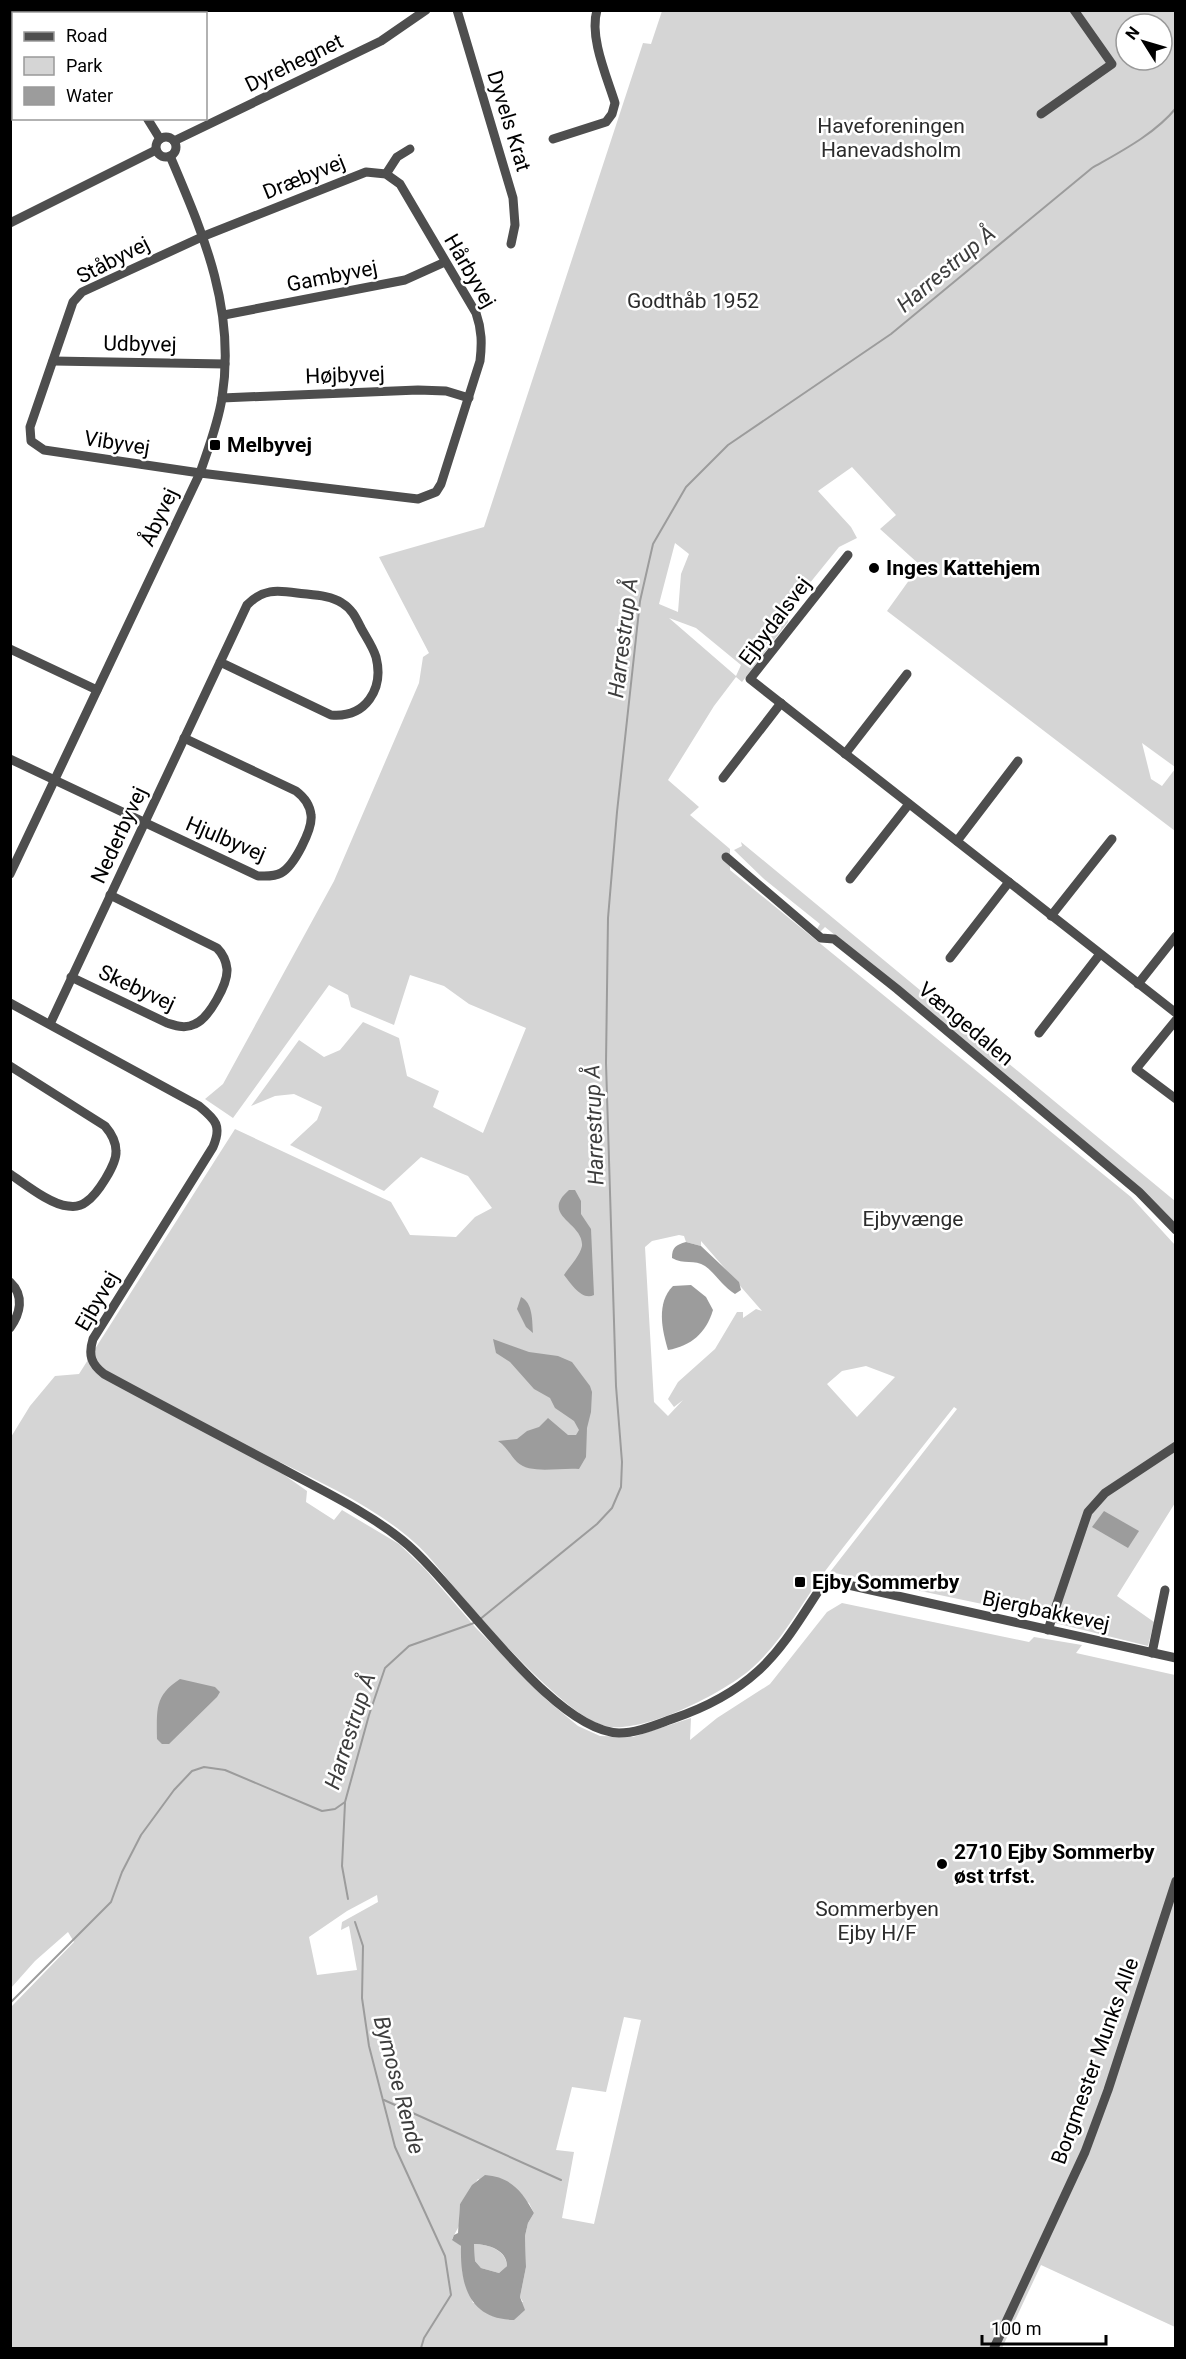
<svg xmlns="http://www.w3.org/2000/svg" width="1186" height="2359" font-family="Roboto,sans-serif">
<style>
.green{fill:#d5d5d5;fill-rule:evenodd}
.water{fill:#9c9c9c;fill-rule:evenodd}
.lines{fill:none;stroke-linecap:round;stroke-linejoin:round}
.stream{stroke:#9c9c9c;stroke-width:2}
.minor{stroke:#4e4e4e;stroke-width:9}
.poi-dot{fill:#000;stroke:#fff;stroke-width:2}
.labels{text-anchor:middle;dominant-baseline:central;stroke-width:5;stroke-linejoin:round;paint-order:stroke}
.street-label{font-size:21px;fill:#000;stroke:#fff}
.park-label{font-size:21px;fill:#2c2c2c;stroke:#fff}
.poi-label{font-size:21px;font-weight:bold;fill:#000;stroke:#fff;text-anchor:start}
.water-label{font-size:22px;font-style:italic;fill:#3d3d3d;stroke:#fff}
</style>
<rect width="100%" height="100%" fill="#fff"/>
<!-- green -->
<g class="green">
<path d="M 662,11 L 1175,11 L 1175,767 L 1142,743 L 1151,779 L 1162,786 L 1175,769 L 1175,831 L 887,611 L 920,565 L 880,529 L 896,515 L 852,467 L 818,491 L 851,527 L 857,538 L 839,547 L 788,610 L 788,622 L 742,682 L 736,677 L 714,706 L 668,780 L 699,807 L 690,815 L 730,849 L 730,870 L 1131,1197 L 1175,1245 L 1175,1503 L 1117,1596 L 1154,1622 L 1148,1646 L 1055,1623 L 1054,1619 L 830,1572 L 957,1409 L 954,1407 C 914,1457 874,1508 835,1558 C 806,1594 786,1638 752,1668 C 724,1693 642,1735 605,1726 C 588,1721 572,1708 559,1697 C 523,1666 491,1630 460,1594 C 445,1577 431,1557 414,1542 C 376,1508 326,1485 280,1462 L 273,1467 L 307,1491 L 306,1502 L 334,1520 L 342,1510 L 399,1544 L 425,1569 L 476,1628 L 548,1701 L 578,1726 L 600,1736 L 633,1737 L 691,1718 L 690,1740 L 717,1718 L 770,1684 L 827,1612 L 842,1603 L 1029,1642 L 1034,1637 L 1082,1645 L 1076,1653 L 1175,1675 L 1175,2327 L 1041,2265 L 1002,2348 L 11,2348 L 11,2007 L 74,1942 L 68,1932 L 35,1961 L 11,1988 L 11,1437 L 30,1406 L 55,1376 L 79,1374 L 235,1129 L 391,1202 L 410,1235 L 456,1237 L 475,1217 L 492,1208 L 468,1176 L 421,1157 L 384,1191 L 290,1145 L 317,1120 L 322,1107 L 294,1094 L 275,1096 L 251,1106 L 299,1040 L 324,1057 L 340,1050 L 363,1022 L 399,1038 L 407,1076 L 439,1091 L 433,1107 L 483,1133 L 526,1028 L 469,1004 L 444,986 L 410,975 L 394,1025 L 351,1007 L 348,995 L 329,985 L 233,1118 L 205,1099 L 223,1084 L 334,881 L 419,683 L 423,657 L 429,653 L 379,557 L 484,527 L 643,43 L 651,44 ZM 1126,24 L 1162,24 L 1162,60 L 1126,60 ZM 675,543 L 689,554 L 681,574 L 678,612 L 659,604 ZM 669,618 L 696,628 L 741,665 L 736,676 ZM 679,1235 L 684,1236 L 686,1242 L 701,1246 L 701,1241 L 762,1311 L 756,1309 L 743,1318 L 743,1312 L 737,1312 L 715,1349 L 678,1382 L 668,1399 L 674,1407 L 683,1400 L 668,1416 L 654,1402 L 645,1247 L 652,1241 ZM 866,1366 L 895,1377 L 857,1417 L 827,1384 L 842,1371 ZM 377,1895 L 378,1902 L 342,1922 L 341,1930 L 349,1926 L 357,1970 L 317,1975 L 309,1937 L 347,1911 ZM 624,2017 L 641,2020 L 594,2224 L 562,2218 L 574,2152 L 556,2150 L 572,2087 L 606,2092 ZM 478,2179 L 529,2203 L 534,2213 L 528,2223 L 525,2236 L 526,2267 L 520,2297 L 523,2302 L 473,2303 L 463,2275 L 461,2246 L 452,2239 L 459,2226 L 460,2204 Z"/>
<polygon points="741,842 1175,1201 1175,1225 873,966 825,927 820,932 817,929 820,924 764,879 734,850 742,846"/>
<path d="M 474,2244 C 488,2244 506,2250 507,2266 L 499,2273 L 481,2268 L 475,2261 Z"/>
</g>
<!-- water -->
<g class="water">
<path d="M 569,1190 L 575,1190 L 581,1201 L 581,1214 L 591,1229 L 594,1295 C 582,1301 571,1284 564,1275 C 569,1267 580,1256 582,1246 C 584,1222 539,1216 569,1190 Z"/>
<path d="M 686,1242 L 701,1246 L 739,1282 L 741,1290 L 735,1294 C 723,1287 716,1274 705,1266 C 695,1259 683,1265 672,1258 C 672,1247 676,1245 686,1242 Z"/>
<path d="M 691,1285 L 706,1297 L 713,1310 C 706,1333 691,1346 668,1350 C 662,1330 656,1303 673,1286 Z"/>
<path d="M 521,1297 C 533,1303 532,1320 533,1333 L 526,1327 L 517,1309 Z"/>
<path d="M 493,1339 L 529,1352 L 558,1356 L 572,1362 L 590,1386 L 592,1392 L 591,1412 L 587,1428 L 586,1457 L 579,1469 C 561,1467 530,1475 517,1462 C 510,1455 507,1447 498,1441 L 517,1439 L 527,1431 L 539,1427 L 548,1418 L 568,1435 L 576,1435 L 579,1430 L 574,1421 L 555,1408 L 550,1398 L 534,1389 L 510,1362 L 496,1353 Z"/>
<polygon points="1104,1511 1139,1531 1128,1548 1092,1527"/>
<path d="M 180,1679 L 215,1687 L 220,1692 L 217,1697 L 169,1744 L 162,1744 L 157,1739 C 157,1710 154,1696 180,1679 Z"/>
<path d="M 485,2175 C 511,2177 522,2191 534,2213 L 528,2223 L 525,2236 L 526,2267 L 520,2297 L 525,2310 L 514,2320 C 469,2319 460,2285 461,2246 L 452,2240 L 454,2235 L 458,2233 L 460,2204 L 472,2185 ZM 474,2244 C 488,2244 507,2250 507,2266 L 499,2273 L 481,2268 L 475,2261 Z"/>
</g>
<g class="lines">
<!-- stream -->
<g class="stream">
<path d="M 479,1620 L 597,1524 L 612,1508 L 621,1487 L 622,1462 L 616,1386 L 606,1063 L 608,918 L 617,812 L 640,601 L 653,544 L 686,487 L 728,445 L 891,334 L 1092,168 C 1120,152 1155,134 1176,108"/>
<polyline points="345,1803 342,1866 348,1899"/>
<polyline points="355,1922 363,1946 362,1998 369,2046 395,2147 445,2256 451,2295 424,2338 421,2348"/>
<polyline points="10,2003 111,1902 122,1872 141,1835 174,1790 192,1771 204,1767 225,1770 322,1811 335,1809 345,1802 369,1715 385,1668 409,1646 474,1623"/>
<polyline points="384,2100 561,2180"/>
</g>
<!-- minor -->
<g class="minor">
<polyline points="88,10 90,14"/>
<polyline points="457,10 513,198 515,225 511,244"/>
<polyline points="180,14 186,10"/>
<polyline points="10,96 14,95"/>
<polyline points="1041,114 1112,64 1074,10"/>
<polyline points="147,118 160,139"/>
<circle cx="166" cy="147" r="10"/>
<path d="M 553,139 L 606,122 L 612,114 L 615,103 C 607,77 589,37 597,10"/>
<polyline points="174,141 381,41 426,10"/>
<path d="M 366,172 L 386,174 L 400,184 L 476,313 C 482,330 482,344 480,361 L 441,484 L 436,492 L 418,499 L 200,473 L 44,450 L 31,441 L 30,427 L 73,302 L 82,292 L 204,236 Z"/>
<polyline points="386,174 397,157 410,149"/>
<polyline points="10,223 156,150"/>
<polyline points="224,315 405,280 445,262"/>
<polyline points="53,361 225,364"/>
<polyline points="222,398 418,390 446,391 469,398"/>
<polyline points="848,555 750,679 1176,1013"/>
<polyline points="10,649 97,690"/>
<polyline points="845,754 907,674"/>
<path d="M 10,759 L 258,876 C 266,876 274,877 281,873 C 294,866 313,829 311,815 C 310,805 304,797 296,791 L 184,738"/>
<polyline points="723,778 781,703"/>
<polyline points="957,841 1018,761"/>
<polyline points="726,857 821,938 834,939 897,989 1139,1192 1176,1230"/>
<path d="M 10,874 L 200,473 C 208,449 218,424 222,398 C 236,309 204,236 170,156"/>
<polyline points="850,879 909,804"/>
<polyline points="1051,916 1112,839"/>
<polyline points="950,958 1009,882"/>
<path d="M 71,977 L 167,1023 C 177,1026 185,1029 195,1024 C 209,1018 228,984 227,969 C 226,960 223,954 217,948 L 110,895"/>
<polyline points="1138,984 1176,936"/>
<path d="M 10,1003 L 199,1106 C 216,1120 222,1126 213,1147 L 93,1339 C 88,1355 91,1364 104,1374 C 163,1406 222,1437 281,1468 C 321,1490 366,1511 402,1540 C 455,1582 551,1731 619,1733 C 637,1733 655,1725 672,1719 C 702,1709 734,1693 758,1671 C 786,1646 805,1610 826,1580 L 1176,1658"/>
<polyline points="1176,1020 1136,1069 1176,1099"/>
<path d="M 50,1024 L 247,605 C 263,589 276,590 297,593 C 312,595 330,595 342,603 C 352,609 356,618 361,628 C 366,637 373,647 376,657 C 384,689 366,718 331,715 L 220,662"/>
<polyline points="1039,1033 1100,954"/>
<path d="M 10,1066 L 105,1126 C 111,1133 116,1141 116,1151 C 117,1164 97,1195 86,1202 C 81,1206 74,1207 68,1206 C 51,1205 25,1184 10,1174"/>
<path d="M 10,1282 C 25,1296 20,1314 10,1328"/>
<polyline points="1048,1630 1088,1512 1105,1493 1176,1446"/>
<polyline points="1152,1653 1165,1590"/>
<polyline points="994,2348 1085,2152 1108,2090 1176,1881"/>
</g>
</g>
<!-- markers -->
<g class="poi-dot">
<rect x="209" y="439" width="12" height="12" rx="3"/>
<circle cx="874" cy="568" r="6"/>
<rect x="794" y="1576" width="12" height="12" rx="3"/>
<circle cx="942" cy="1864" r="6"/>
</g>
<g class="labels">
<!-- street labels -->
<g class="street-label">
<text transform="translate(294 63) rotate(-26)">Dyrehegnet</text>
<text transform="translate(509 121) rotate(73)">Dyvels Krat</text>
<text transform="translate(304 177) rotate(-22)">Dræbyvej</text>
<text transform="translate(113 260) rotate(-27)">Ståbyvej</text>
<text transform="translate(470 271) rotate(60)">Hårbyvej</text>
<text transform="translate(332 276) rotate(-11)">Gambyvej</text>
<text transform="translate(140 344) rotate(1)">Udbyvej</text>
<text transform="translate(345 375) rotate(-2)">Højbyvej</text>
<text transform="translate(117 443) rotate(9)">Vibyvej</text>
<text transform="translate(159 517) rotate(-65)">Åbyvej</text>
<text transform="translate(775 621) rotate(-53)">Ejbydalsvej</text>
<text transform="translate(119 835) rotate(-65)">Nederbyvej</text>
<text transform="translate(226 839) rotate(23)">Hjulbyvej</text>
<text transform="translate(137 988) rotate(25)">Skebyvej</text>
<text transform="translate(966 1024) rotate(40)">Vængedalen</text>
<text transform="translate(97 1301) rotate(-60)">Ejbyvej</text>
<text transform="translate(1046 1611) rotate(12)">Bjergbakkevej</text>
<text transform="translate(1095 2061) rotate(-70)">Borgmester Munks Alle</text>
</g>
<!-- park labels -->
<g class="park-label">
<text x="891" y="126">Haveforeningen<tspan x="891" dy="24">Hanevadsholm</tspan></text>
<text x="693" y="301">Godthåb 1952</text>
<text x="913" y="1219">Ejbyvænge</text>
<text x="877" y="1909">Sommerbyen<tspan x="877" dy="24">Ejby H/F</tspan></text>
</g>
<!-- poi labels -->
<g class="poi-label">
<text x="227" y="445">Melbyvej</text>
<text x="886" y="568">Inges Kattehjem</text>
<text x="812" y="1582">Ejby Sommerby</text>
<text x="954" y="1852">2710 Ejby Sommerby<tspan x="954" dy="24">øst trfst.</tspan></text>
</g>
<!-- water labels -->
<g class="water-label">
<text transform="translate(946 269) rotate(-40)">Harrestrup Å</text>
<text transform="translate(623 638) rotate(-83)">Harrestrup Å</text>
<text transform="translate(594 1125) rotate(-92)">Harrestrup Å</text>
<text transform="translate(350 1731) rotate(-72)">Harrestrup Å</text>
<text transform="translate(399 2085) rotate(75)">Bymose Rende</text>
</g>
</g>
<!-- border -->
<rect width="1186" height="2359" fill="none" stroke="#000000" stroke-width="24"/>
<!-- legend -->
<rect x="12" y="12" width="195" height="108" fill="#ffffff" stroke="#999999" stroke-width="1.5"/>
<rect x="24" y="32" width="30" height="9" fill="#4e4e4e" stroke="#999999" stroke-width="1.5"/>
<text x="66" y="42" font-size="18" fill="#000000">Road</text>
<rect x="24" y="57" width="30" height="18" fill="#d5d5d5" stroke="#999999" stroke-width="1.5"/>
<text x="66" y="72" font-size="18" fill="#000000">Park</text>
<rect x="24" y="87" width="30" height="18" fill="#9c9c9c" stroke="#999999" stroke-width="1.5"/>
<text x="66" y="102" font-size="18" fill="#000000">Water</text>
<!-- north arrow -->
<g transform="translate(1144 42) rotate(307)"><circle r="28" fill="#ffffff" stroke="#999999" stroke-width="1.5"/>
<path d="M0-4.5L10 22L0 15L-10 22Z" fill="#000000"/>
<text y="-9" font-size="16" font-weight="bold" text-anchor="middle" fill="#000000">N</text>
</g>
<!-- scale -->
<path d="M982 2335v9h124v-9" fill="none" stroke="#000000" stroke-width="3"/>
<text x="991" y="2335" font-size="18" fill="#000000" stroke="#ffffff" stroke-width="4.5" paint-order="stroke">100 m</text>
</svg>
